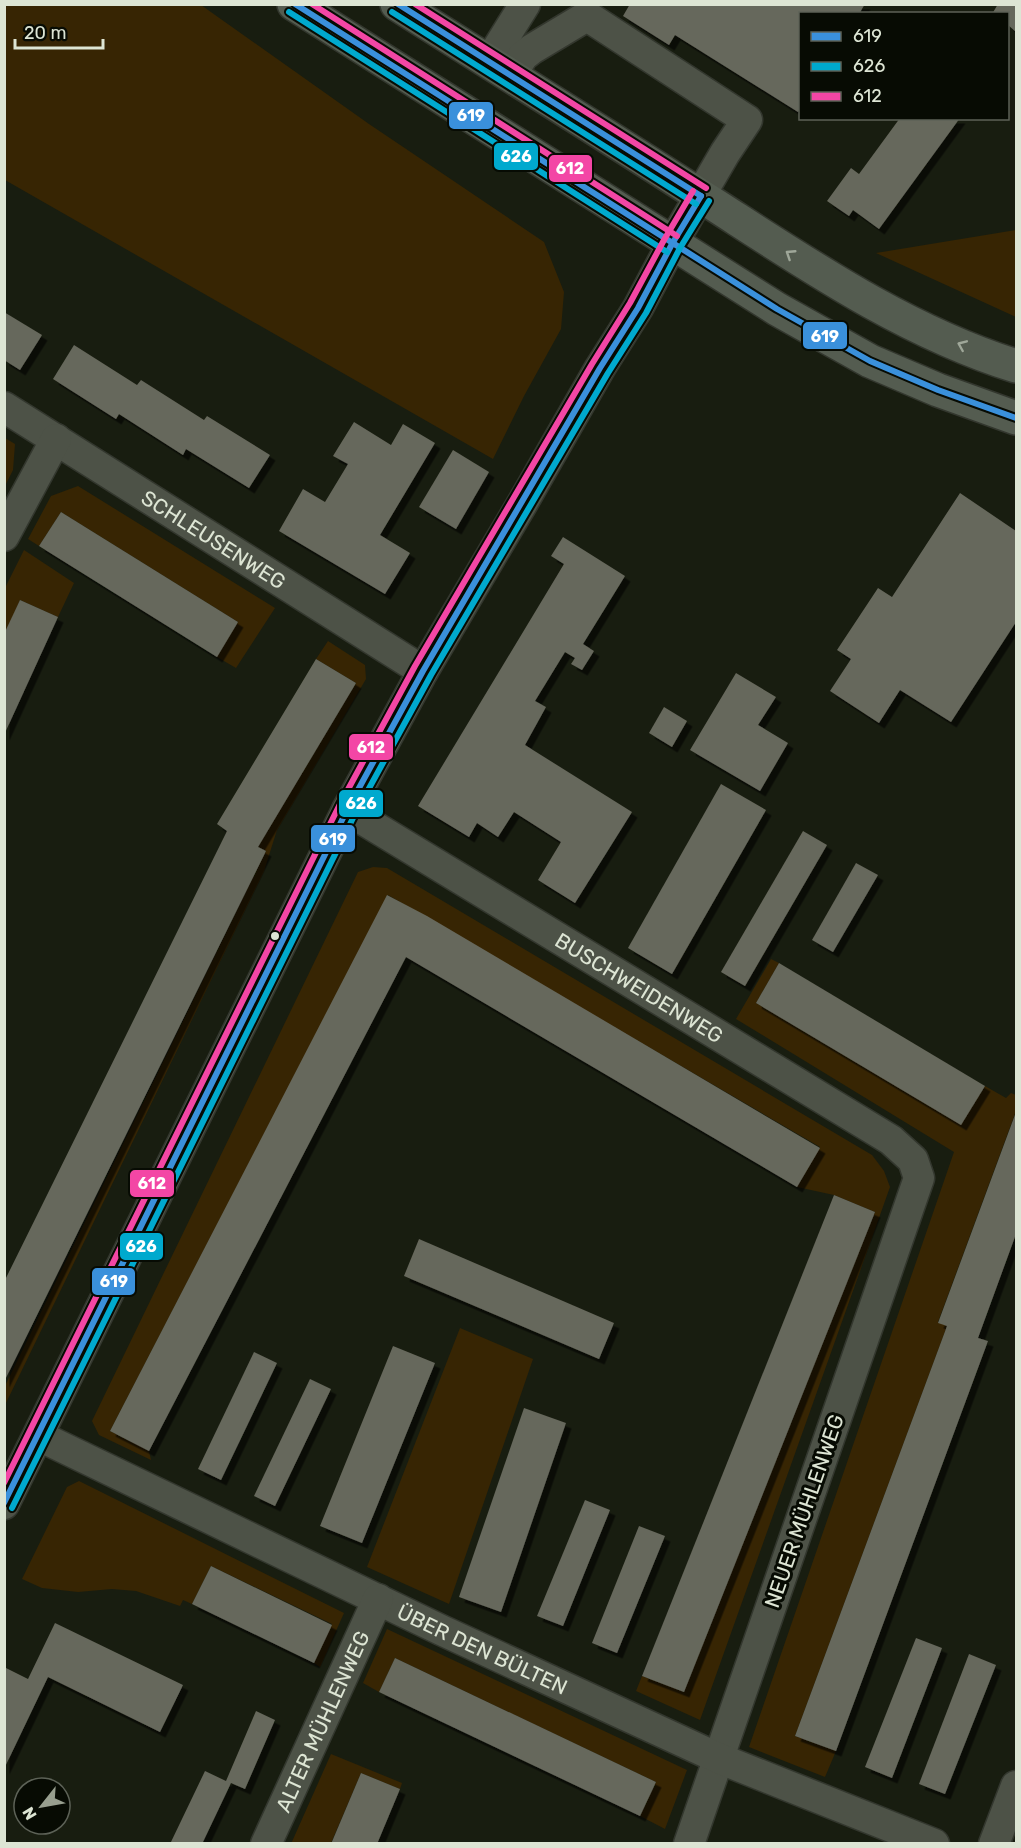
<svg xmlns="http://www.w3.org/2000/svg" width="1021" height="1848" font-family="Rubik,sans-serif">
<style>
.green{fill:#372503}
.building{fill:#66675b;filter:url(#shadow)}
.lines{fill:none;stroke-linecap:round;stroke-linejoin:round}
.minor-casing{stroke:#33372e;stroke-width:33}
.major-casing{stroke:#33372e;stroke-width:36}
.minor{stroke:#4d5247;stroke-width:30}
.major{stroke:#545c50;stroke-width:33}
.bus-1-casing{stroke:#070b03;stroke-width:10}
.bus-2-casing{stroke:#070b03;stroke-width:10}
.bus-3-casing{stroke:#070b03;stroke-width:10}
.bus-1{stroke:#3a90db;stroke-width:6}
.bus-2{stroke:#00a9ce;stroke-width:6}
.bus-3{stroke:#f346a5;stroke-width:6}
.oneway{stroke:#9fa799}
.bus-dot{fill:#dde5d4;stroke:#070b03;stroke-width:2}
.labels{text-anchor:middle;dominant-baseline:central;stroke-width:6;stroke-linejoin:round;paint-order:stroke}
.street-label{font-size:21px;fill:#dde5d4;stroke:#070b03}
.line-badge{stroke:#070b03;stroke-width:2}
.badge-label{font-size:16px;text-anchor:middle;font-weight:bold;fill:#fff}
</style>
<defs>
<filter id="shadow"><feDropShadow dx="5.5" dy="5.5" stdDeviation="0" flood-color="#0009"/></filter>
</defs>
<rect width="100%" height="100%" fill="#181d10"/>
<!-- green -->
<g class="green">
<polygon points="5,4 201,5 369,124 544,242 564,292 561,329 524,396 493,459 5,180"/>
<polygon points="1016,230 1016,317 876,253"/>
<polygon points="5,438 15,444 13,470 5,486"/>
<polygon points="78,486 275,608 236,668 217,657 238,622 61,512 39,546 28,539 51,496"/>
<polygon points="24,550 74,583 58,617 20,600 5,635 5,588"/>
<polygon points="328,641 365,665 366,679 277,830 264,871 5,1405 4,1388 266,851 258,847 356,683 316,659"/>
<polygon points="373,867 387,868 872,1155 884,1171 890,1187 700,1720 636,1691 642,1676 684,1692 875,1212 834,1195 797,1187 820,1147 388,895 110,1431 149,1451 151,1460 99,1435 92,1421 358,872"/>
<polygon points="771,959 779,963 756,1003 961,1124 985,1086 1006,1098 1011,1093 1016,1095 1016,1111 938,1322 947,1326 795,1736 836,1751 825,1777 749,1747 954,1152 736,1019"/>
<polygon points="460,1328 533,1359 449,1604 367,1567"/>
<polygon points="79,1481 344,1613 320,1667 314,1663 332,1624 211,1566 192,1604 183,1600 180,1606 136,1591 112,1589 78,1592 42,1588 22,1579 67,1487"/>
<polygon points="387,1629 687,1770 665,1829 640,1816 656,1782 395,1658 379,1692 363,1683"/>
<polygon points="331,1754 402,1783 400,1789 361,1773 331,1843 291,1844"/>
</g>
<!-- building -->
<g class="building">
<polygon points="630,4 865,4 859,14 800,14 800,108 798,112 675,35 669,45 623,16"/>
<polygon points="998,4 1016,4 1016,32 1008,25 1008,14 992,14"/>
<polygon points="900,118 960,118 879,229 853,210 849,216 827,201 851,168 859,174"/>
<polygon points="4,312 42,335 20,370 4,360"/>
<polygon points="74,345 137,385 141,380 204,420 207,416 270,455 249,488 186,449 183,455 119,414 116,419 53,379"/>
<polygon points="354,422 391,445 403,424 435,443 380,535 410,553 385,594 279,531 303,489 325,502 348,464 333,456"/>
<polygon points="453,450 489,472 456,529 419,507"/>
<polygon points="960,493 1016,531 1016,622 951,722 900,690 879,723 830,691 851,659 837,650 878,588 892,597"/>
<polygon points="61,512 238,622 217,657 39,546"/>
<polygon points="563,537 625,576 583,644 594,651 582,670 571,664 575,658 565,652 535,701 546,707 525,745 632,812 575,903 538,880 561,842 514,812 498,837 477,823 469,837 418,806 564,564 551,556"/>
<polygon points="20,600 58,617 4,735 4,634"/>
<polygon points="316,659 356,683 258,847 266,851 4,1382 4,1282 227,831 217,824"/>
<polygon points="736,673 776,697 758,725 788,743 760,791 690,750"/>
<polygon points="664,707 687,721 672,747 649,733"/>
<polygon points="721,784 766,810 672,974 628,948"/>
<polygon points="803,831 827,845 745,986 721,972"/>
<polygon points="856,863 878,875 833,952 812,940"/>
<polygon points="387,895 427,916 820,1148 797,1187 406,957 149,1451 110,1431"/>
<polygon points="779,963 985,1086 961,1125 756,1003"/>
<polygon points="1016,1112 1016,1234 978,1338 988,1341 836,1751 795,1736 947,1326 938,1323"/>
<polygon points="834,1195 875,1212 684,1692 642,1676"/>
<polygon points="419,1239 614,1323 599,1359 404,1276"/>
<polygon points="393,1346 435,1363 362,1543 320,1526"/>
<polygon points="254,1352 277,1363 221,1480 198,1469"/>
<polygon points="310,1379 331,1389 275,1506 254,1496"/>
<polygon points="524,1408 566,1423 501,1612 459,1597"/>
<polygon points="585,1500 610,1510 563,1626 537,1616"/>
<polygon points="639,1526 665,1536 617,1653 592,1643"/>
<polygon points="211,1566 332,1625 314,1663 192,1604"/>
<polygon points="55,1623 183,1685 160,1732 48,1677 4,1769 4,1667 28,1679"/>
<polygon points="916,1638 942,1648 892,1778 865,1767"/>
<polygon points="969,1654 996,1665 945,1794 919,1784"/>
<polygon points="395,1658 656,1782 640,1816 379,1692"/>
<polygon points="256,1711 275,1720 245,1789 231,1783 202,1844 170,1844 205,1771 226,1781"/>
<polygon points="361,1773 400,1789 377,1844 331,1844"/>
</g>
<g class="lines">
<defs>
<g id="minor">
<polyline points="489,62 525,4"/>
<path id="s1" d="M 4,407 L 423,671"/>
<polyline points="4,536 56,439"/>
<path id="s2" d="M 347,810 L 891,1140 L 913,1160 L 919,1178 L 689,1844"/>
<path id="s3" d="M 39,1436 L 441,1630 L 718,1758 L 934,1844"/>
<polyline points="4,1504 347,810 423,671 522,504 600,368 638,308 672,244 725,153 747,120 587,16 532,49 523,56 510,76"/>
<path id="s4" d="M 266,1844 L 378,1599"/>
<polyline points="994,1844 1016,1786"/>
</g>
<g id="major">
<polyline points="294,4 777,309 870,361 938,390 1016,418"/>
<path d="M 397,4 C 498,68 600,131 701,196 C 801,260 901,330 1016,366"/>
</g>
</defs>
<!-- minor casing -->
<use href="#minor" class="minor-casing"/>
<!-- major casing -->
<use href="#major" class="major-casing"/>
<!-- minor -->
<use href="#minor" class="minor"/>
<!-- major -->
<use href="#major" class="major"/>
<defs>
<g id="bus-1">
<polyline points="295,4 777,309 870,361 938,390 1016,418"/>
<polyline points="398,4 701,196"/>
<polyline points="4,1503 347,810 423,671 600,368 638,308 672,244 701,196"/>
</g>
<g id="bus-2">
<polyline points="289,12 667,252"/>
<polyline points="392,12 696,204"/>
<polyline points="12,1508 355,814 431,675 608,373 646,313 680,248 709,201"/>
</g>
<g id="bus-3">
<polyline points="312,4 677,236"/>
<polyline points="415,4 706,188"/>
<polyline points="4,1483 339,806 415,666 592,364 630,303 664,240 693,191"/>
</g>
</defs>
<!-- bus-1 casing -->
<use href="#bus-1" class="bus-1-casing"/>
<!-- bus-2 casing -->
<use href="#bus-2" class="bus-2-casing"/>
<!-- bus-3 casing -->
<use href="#bus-3" class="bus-3-casing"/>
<!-- bus-1 -->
<use href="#bus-1" class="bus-1"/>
<!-- bus-2 -->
<use href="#bus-2" class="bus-2"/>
<!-- bus-3 -->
<use href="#bus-3" class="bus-3"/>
</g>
<!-- one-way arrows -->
<defs><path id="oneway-chevron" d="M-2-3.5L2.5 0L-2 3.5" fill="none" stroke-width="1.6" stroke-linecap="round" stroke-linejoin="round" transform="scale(1.5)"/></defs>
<g class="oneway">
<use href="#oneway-chevron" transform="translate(790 254) rotate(-147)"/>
<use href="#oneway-chevron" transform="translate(962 345) rotate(-157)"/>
</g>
<!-- markers -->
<circle class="bus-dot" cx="275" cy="936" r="5"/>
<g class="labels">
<!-- street labels -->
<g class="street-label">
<text stroke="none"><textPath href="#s1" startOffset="248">SCHLEUSENWEG</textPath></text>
<text stroke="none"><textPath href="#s2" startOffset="342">BUSCHWEIDENWEG</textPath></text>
<text transform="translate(804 1511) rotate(-71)">NEUER MÜHLENWEG</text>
<text stroke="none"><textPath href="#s3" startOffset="492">ÜBER DEN BÜLTEN</textPath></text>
<text stroke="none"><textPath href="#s4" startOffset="135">ALTER MÜHLENWEG</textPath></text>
</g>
</g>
<g class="line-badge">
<rect x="448" y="101" width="46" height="29" rx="6" fill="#3a90db"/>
<rect x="493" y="142" width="46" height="29" rx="6" fill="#00a9ce"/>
<rect x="548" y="154" width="45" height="29" rx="6" fill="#f346a5"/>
<rect x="802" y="321" width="46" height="29" rx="6" fill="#3a90db"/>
<rect x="348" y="733" width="46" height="28" rx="6" fill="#f346a5"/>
<rect x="338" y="789" width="46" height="29" rx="6" fill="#00a9ce"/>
<rect x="310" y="824" width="46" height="29" rx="6" fill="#3a90db"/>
<rect x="129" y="1169" width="46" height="29" rx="6" fill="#f346a5"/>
<rect x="119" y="1232" width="45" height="29" rx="6" fill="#00a9ce"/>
<rect x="91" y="1267" width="45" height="29" rx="6" fill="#3a90db"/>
</g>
<g class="badge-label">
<text x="471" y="121">619</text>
<text x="516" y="162">626</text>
<text x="570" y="174">612</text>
<text x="825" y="342">619</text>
<text x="371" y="753">612</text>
<text x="361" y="809">626</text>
<text x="333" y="845">619</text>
<text x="152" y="1189">612</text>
<text x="141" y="1252">626</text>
<text x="114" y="1287">619</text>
</g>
<!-- border -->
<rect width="1021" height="1848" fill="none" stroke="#dde5d4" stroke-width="12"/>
<!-- legend -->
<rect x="799" y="12" width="210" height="108" fill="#070b03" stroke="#5d6257" stroke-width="1.5"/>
<rect x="811" y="32" width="30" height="9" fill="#3a90db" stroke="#5d6257" stroke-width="1.5"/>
<text x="853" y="42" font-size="18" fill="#dde5d4">619</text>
<rect x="811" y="62" width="30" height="9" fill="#00a9ce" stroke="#5d6257" stroke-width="1.5"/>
<text x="853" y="72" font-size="18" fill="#dde5d4">626</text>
<rect x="811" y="92" width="30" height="9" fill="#f346a5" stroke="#5d6257" stroke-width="1.5"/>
<text x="853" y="102" font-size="18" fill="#dde5d4">612</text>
<!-- north arrow -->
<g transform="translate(42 1806) rotate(239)"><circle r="28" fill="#070b03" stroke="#5d6257" stroke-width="1.5"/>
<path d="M0-4.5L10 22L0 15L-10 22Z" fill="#989f8f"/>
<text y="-9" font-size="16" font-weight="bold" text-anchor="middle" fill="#dde5d4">N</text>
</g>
<!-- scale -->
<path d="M15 39v9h88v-9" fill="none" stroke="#dde5d4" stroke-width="3"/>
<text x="24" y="39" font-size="18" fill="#dde5d4" stroke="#070b03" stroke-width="4.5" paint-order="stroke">20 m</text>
</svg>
